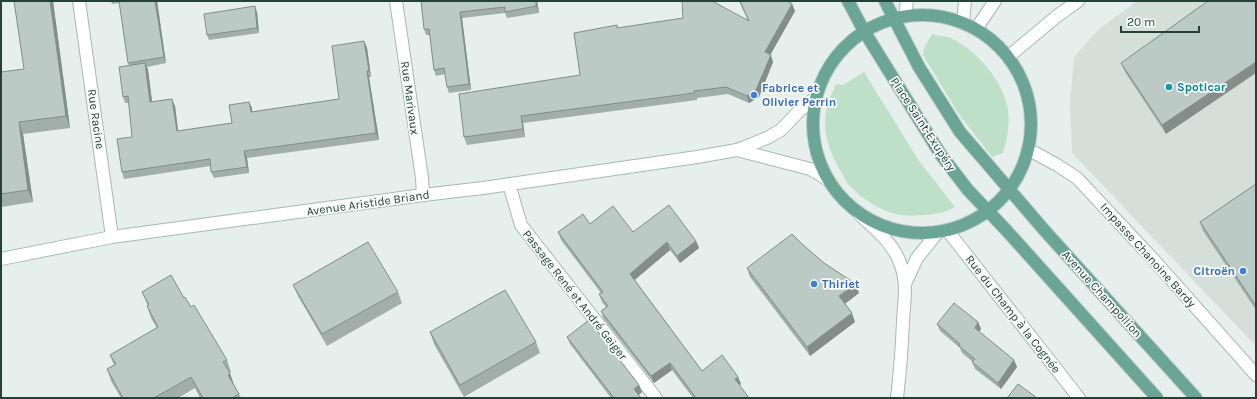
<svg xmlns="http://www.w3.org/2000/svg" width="1257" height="399" font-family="Karla,sans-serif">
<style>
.built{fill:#d4dfda}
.green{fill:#bfe0c8}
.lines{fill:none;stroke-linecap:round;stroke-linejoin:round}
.street-casing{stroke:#a8b8b2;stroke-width:14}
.secondary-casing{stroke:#a4bbb3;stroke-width:14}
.primary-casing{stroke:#c2cac8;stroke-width:14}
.street{stroke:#fff;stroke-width:12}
.secondary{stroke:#fff;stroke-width:12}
.primary{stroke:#6aa596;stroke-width:12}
.wall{fill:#a1aea9}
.shaded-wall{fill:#838d89}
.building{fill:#bbcac4;stroke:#838d89}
.culture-dot{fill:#0f9aa8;stroke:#f7fbf9;stroke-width:1.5}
.shop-dot{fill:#3f7fe0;stroke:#f7fbf9;stroke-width:1.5}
.labels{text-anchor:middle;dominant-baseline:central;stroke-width:3.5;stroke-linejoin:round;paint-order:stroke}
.culture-label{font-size:12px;font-weight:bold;fill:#0d838f;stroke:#f7fbf9;text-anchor:start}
.shop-label{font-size:12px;font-weight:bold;fill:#366cbe;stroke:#f7fbf9;text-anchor:start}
.street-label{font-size:12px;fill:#24423a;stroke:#f7fbf9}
</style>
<rect width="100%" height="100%" fill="#e6efeb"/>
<!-- built -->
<polygon class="built" points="1137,1 1256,1 1256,346 1072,153 1070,104 1074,57 1098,30"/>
<!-- green -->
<g class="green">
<path d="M 932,34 C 939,36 947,36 953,39 C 978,52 1004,82 1008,110 C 1010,125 1007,139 1003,153 L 992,157 L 958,113 L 923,55 L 924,48 Z"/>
<path d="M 864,72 L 919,161 L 955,207 C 945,213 932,215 920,215 C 912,216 904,216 896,214 C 879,210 861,198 850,186 C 846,183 844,177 842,173 C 832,157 825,140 825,122 C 825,108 831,96 836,84 L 843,85 Z"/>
</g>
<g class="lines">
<defs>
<g id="street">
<polyline points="79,1 112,237"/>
<polyline points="396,1 422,178 423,195"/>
<polyline points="976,29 995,1"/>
<polyline points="1028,149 1057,165 1077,178 1152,258 1256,375"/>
<polyline points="509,184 521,225 656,398"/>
<polyline points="947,230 1079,398"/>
</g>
<g id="secondary">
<polyline points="905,16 907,1"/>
<polyline points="963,23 965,1"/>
<polyline points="1008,57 1057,16 1078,1"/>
<polyline points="737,150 810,169 827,179"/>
<path d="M 859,214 C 874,228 893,243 900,263 C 908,282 904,302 903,321 C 902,347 900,372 897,398"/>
<polyline points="1,259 112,237 423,195 483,188 697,157 737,150 767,138 781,130 800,110 815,98"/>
<polyline points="905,284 917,258 938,232"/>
</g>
<g id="primary">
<polyline points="848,1 864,31 941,155 968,190 1007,231 1157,398"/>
<polyline points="885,1 919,67 960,132 1045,231 1196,398"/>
<circle cx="922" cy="124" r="109"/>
</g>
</defs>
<!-- street casing -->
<use href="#street" class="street-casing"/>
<!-- secondary casing -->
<use href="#secondary" class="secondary-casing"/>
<!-- primary casing -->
<use href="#primary" class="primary-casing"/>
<!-- street -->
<use href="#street" class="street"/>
<!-- secondary -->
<use href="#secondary" class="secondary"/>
<!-- primary -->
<use href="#primary" class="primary"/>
</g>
<!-- wall -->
<g class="wall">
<polygon points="53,1 70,128 23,134 33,202 1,207 1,72 24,69"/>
<polygon points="111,1 157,1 166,63 147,67 148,70 152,102 175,106 178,131 232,123 249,102 252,108 252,112 339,99 364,41 367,48 371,77 369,77 379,140 247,158 249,173 214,178 211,172 211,166 124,179 122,172 132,137 129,103 125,103 123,97 129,65 119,3 112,4"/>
<polygon points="421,1 537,1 539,13 507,18 505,13 462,18 471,90 449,93 447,87 445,74 436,76 434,70 430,35 426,35 424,29"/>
<polygon points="739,1 787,1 792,4 795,11 770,55 773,62 759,97 749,103 728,94 697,98 697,100 523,123 525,137 467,145 464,137 580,75 617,25 618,28 748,21"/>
<polygon points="1208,1 1166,134 1125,72 1121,63"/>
<polygon points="257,12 259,33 209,40 207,35"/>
<polygon points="1256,184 1256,310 1203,231 1200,222"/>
<polygon points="590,224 633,232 696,241 699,248 680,263 670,250 635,280 702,371 738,377 741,384 739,385 749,398 693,398 672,370 654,383 603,318 601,311 606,307 602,302 599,294 601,293 561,240 558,232"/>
<polygon points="802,244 824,263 859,293 845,304 855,322 810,356 750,277 747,268"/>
<polygon points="293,285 398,292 402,303 327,346 298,296"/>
<polygon points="142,292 184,298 191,307 227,360 231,372 229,373 234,385 239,394 241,398 200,398 195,388 178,398 121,398 111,381 107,369 114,365 110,355 157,328 151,318 147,306 148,306"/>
<polygon points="978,322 981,329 979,332 1014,360 1017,367 1001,389 975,369 972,362 973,362 962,353 960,348 940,331 937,324"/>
<polygon points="430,332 536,342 540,353 464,397 434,344"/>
<polygon points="567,337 639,385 642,392 639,395 641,398 611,398 570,344"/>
</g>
<!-- shaded-wall -->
<g class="shaded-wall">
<polygon points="50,1 53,1 70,128 66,116"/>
<polygon points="155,1 157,1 166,63 164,57"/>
<polygon points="536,1 537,1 539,13 536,6"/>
<polygon points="792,4 795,11 768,59 765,52"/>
<polygon points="255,6 257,12 259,33 257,28"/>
<polygon points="460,12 462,18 471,90 469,84"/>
<polygon points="364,41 367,48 371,77 369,70"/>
<polygon points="771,55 773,62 759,97 749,103 747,96"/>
<polygon points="1256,62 1256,73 1166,134 1162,125"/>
<polygon points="145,63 148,70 153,109 150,102"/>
<polygon points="367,71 369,77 379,140 376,133"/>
<polygon points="172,99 175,106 179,138 177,131"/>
<polygon points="249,102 252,108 253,119 251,112"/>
<polygon points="521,116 523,123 525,137 523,129"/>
<polygon points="19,122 23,134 33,202 28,190"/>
<polygon points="244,151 247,158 249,173 247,167"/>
<polygon points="696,241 699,248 680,263 677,256"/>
<polygon points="667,242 670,250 633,281 630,274"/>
<polygon points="856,284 859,293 843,305 839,296"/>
<polygon points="852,313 855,322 810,356 807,347"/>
<polygon points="978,322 981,329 977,335 975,328"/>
<polygon points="1014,360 1017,367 1001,389 998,383"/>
<polygon points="670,363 672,370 654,383 651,376"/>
<polygon points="230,373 234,385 228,375"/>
<polygon points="738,377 741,384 737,387 735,379"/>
<polygon points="639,385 642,392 637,396 634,389"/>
</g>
<!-- building -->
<g class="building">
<polygon points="14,1 50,1 66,116 19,122 28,190 1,194 1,72 24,69"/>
<polygon points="119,1 155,1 164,57 128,63"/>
<polygon points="421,1 536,1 536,6 505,12 505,7 460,12 469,84 447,87 444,68 434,70 429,29 424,29"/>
<polygon points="682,1 712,1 749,21 740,1 787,1 792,4 765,52 771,55 756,90 747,96 726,87 694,91 694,93 521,116 523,129 464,137 459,94 580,75 574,33 617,25 617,28 683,18"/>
<polygon points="1208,1 1256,1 1256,62 1162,125 1121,63"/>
<polygon points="255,6 257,28 207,35 204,14"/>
<polygon points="364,41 369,70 367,71 376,133 244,151 247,167 211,172 210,159 122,172 117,139 132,137 128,96 123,97 119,67 145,63 150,102 172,99 177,131 232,123 229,105 249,102 251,112 339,99 332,46"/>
<polygon points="1256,184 1256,306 1200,222"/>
<polygon points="669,205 696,241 677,256 667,242 630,274 702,371 722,355 738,377 735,379 749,398 696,398 670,363 651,376 601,311 608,306 599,294 603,292 558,232 583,214 590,224 613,206 633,232"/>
<polygon points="792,234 802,244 824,263 856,284 839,296 852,313 807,347 747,268"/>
<polygon points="368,242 398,292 322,334 293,285"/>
<polygon points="171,275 184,298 185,297 191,307 194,305 227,360 223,362 230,373 228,375 239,394 232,398 203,398 191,377 154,398 123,398 107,369 116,364 110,355 158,327 147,306 149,305 142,292"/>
<polygon points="505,290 536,342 460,385 430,332"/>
<polygon points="954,303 978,322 975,328 1014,360 998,383 972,362 975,359 959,346 960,344 937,324"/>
<polygon points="589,320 639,385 634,389 641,398 614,398 567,337"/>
<polygon points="1018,384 1037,398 1007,398"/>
</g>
<!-- markers -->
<circle class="culture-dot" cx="1169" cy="87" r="4"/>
<g class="shop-dot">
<circle cx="754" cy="95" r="4"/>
<circle cx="1243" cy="271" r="4"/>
<circle cx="814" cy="284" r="4"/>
</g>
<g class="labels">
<!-- culture labels -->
<g class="culture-label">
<text x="1177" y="87">Spoticar</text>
</g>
<!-- shop labels -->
<g class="shop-label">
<text x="762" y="88">Fabrice et<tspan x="762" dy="14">Olivier Perrin</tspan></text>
<text x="1235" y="271" text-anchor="end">Citroën</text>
<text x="822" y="284">Thiriet</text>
</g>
<!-- street labels -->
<g class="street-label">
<text transform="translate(410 98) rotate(82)">Rue Marivaux</text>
<text transform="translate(96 119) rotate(82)">Rue Racine</text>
<text transform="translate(923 124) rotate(57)">Place Saint-Exupéry</text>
<text transform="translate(368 203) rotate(-8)">Avenue Aristide Briand</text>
<text transform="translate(1148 255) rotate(48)">Impasse Chanoine Bardy</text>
<text transform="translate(1102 294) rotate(48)">Avenue Champollion</text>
<text transform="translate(575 295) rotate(52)">Passage René et André Geiger</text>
<text transform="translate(1013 314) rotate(52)">Rue du Champ à la Cognée</text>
</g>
</g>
<!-- border -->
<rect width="1257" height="399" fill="none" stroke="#24423a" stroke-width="4"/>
<!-- scale -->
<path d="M1121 26v6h78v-6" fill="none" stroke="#24423a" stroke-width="2"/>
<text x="1127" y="26" font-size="12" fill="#24423a" stroke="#f7fbf9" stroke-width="3" paint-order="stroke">20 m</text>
</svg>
